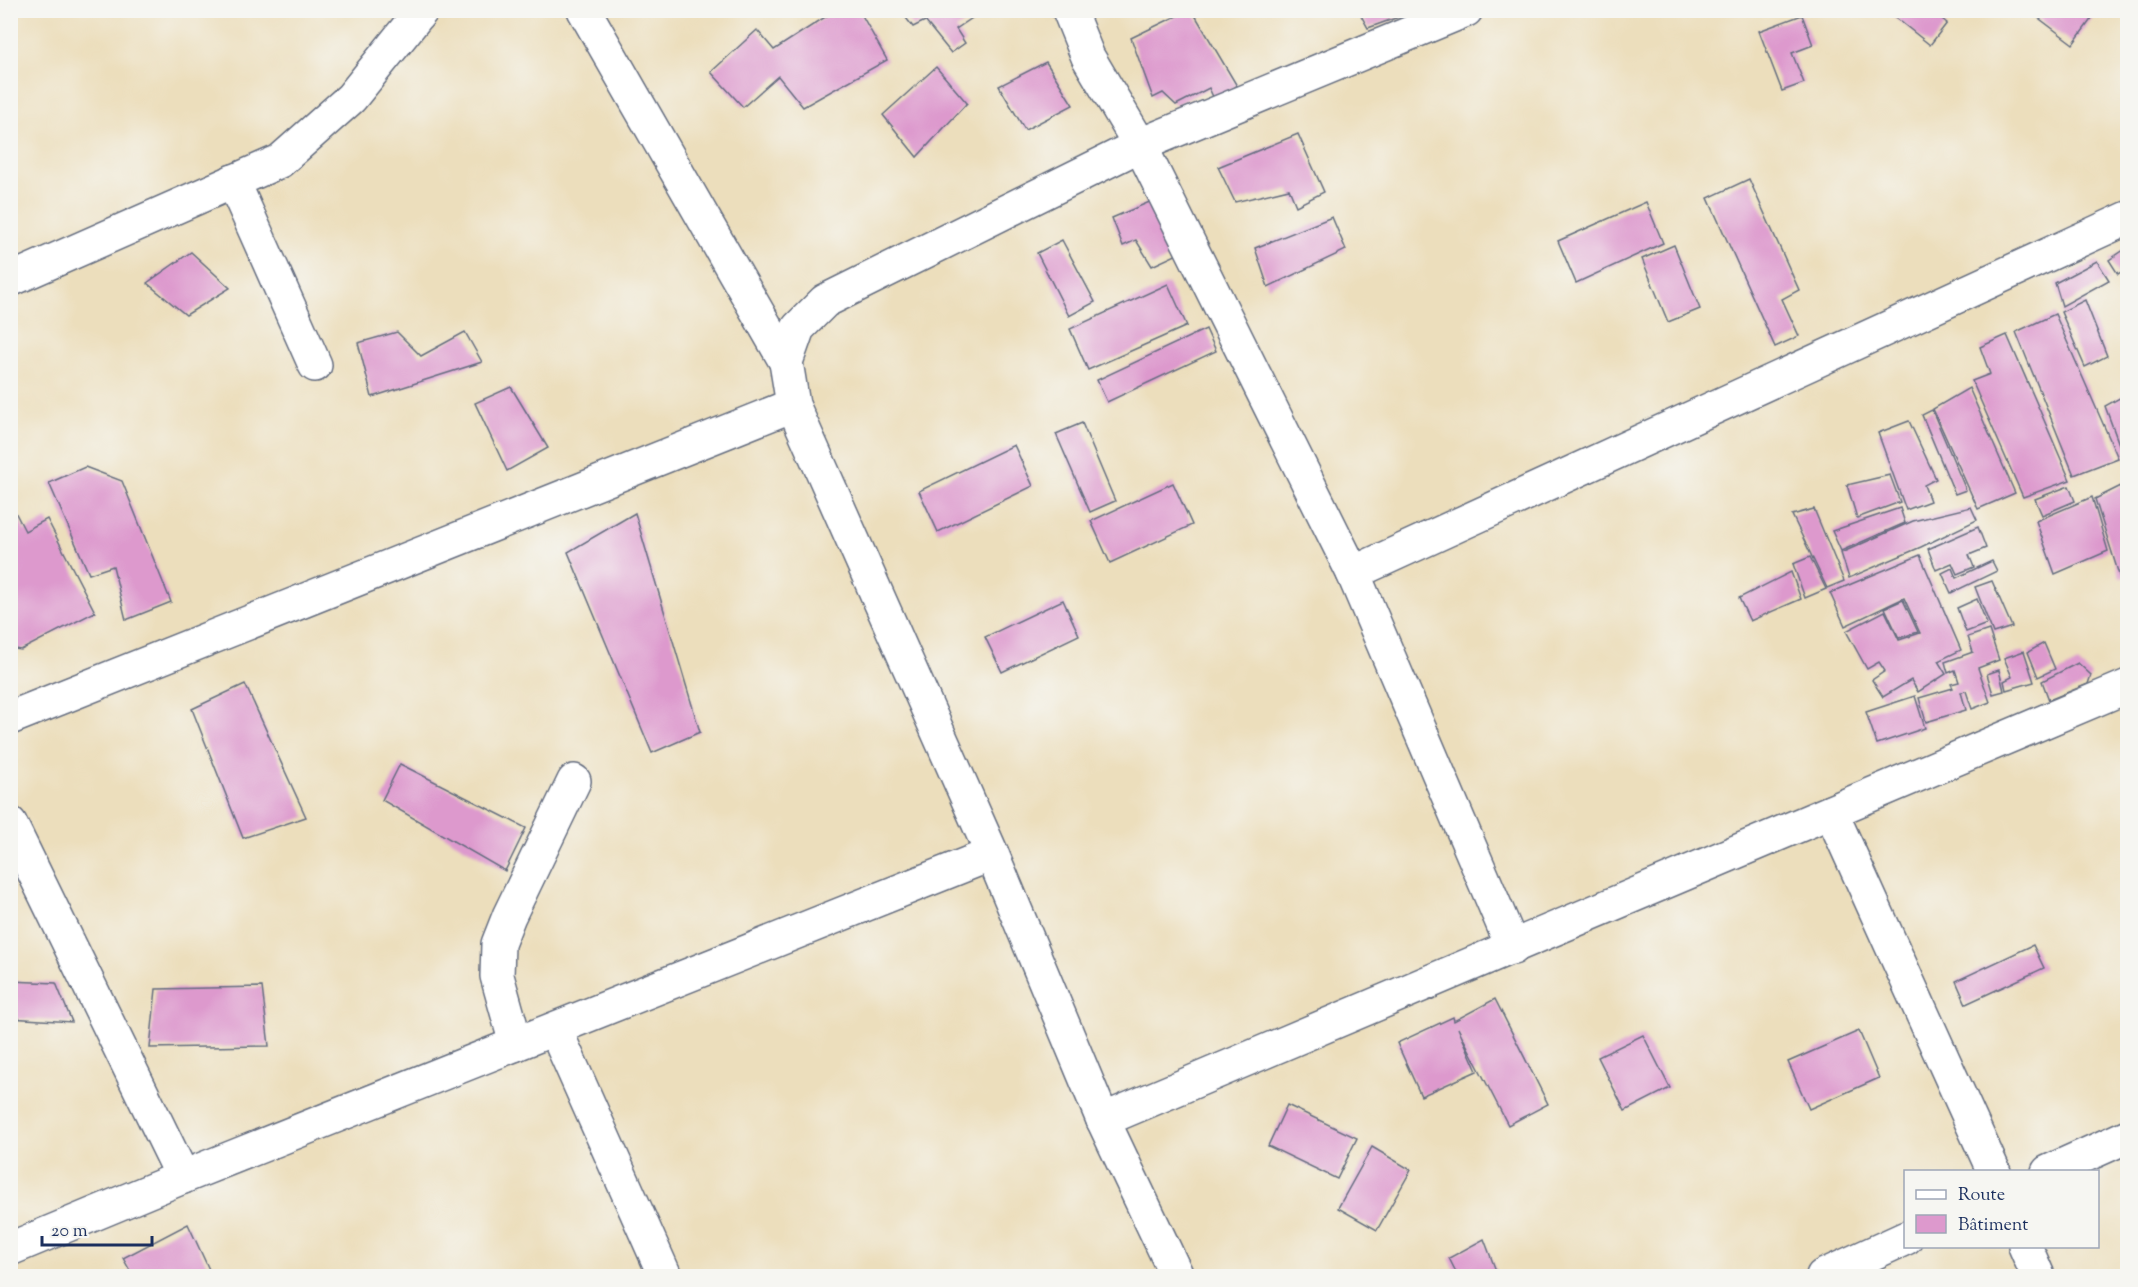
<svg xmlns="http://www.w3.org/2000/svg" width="2138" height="1287" font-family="'Sorts Mill Goudy',serif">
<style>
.building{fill:#dd99cd}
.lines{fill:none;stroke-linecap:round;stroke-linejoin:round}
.minor-casing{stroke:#646c7f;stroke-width:36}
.minor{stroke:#fff;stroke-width:33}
</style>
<rect width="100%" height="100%" fill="#f6f6f2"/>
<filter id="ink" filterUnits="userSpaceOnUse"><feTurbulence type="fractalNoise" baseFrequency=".0167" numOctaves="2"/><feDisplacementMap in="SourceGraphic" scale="12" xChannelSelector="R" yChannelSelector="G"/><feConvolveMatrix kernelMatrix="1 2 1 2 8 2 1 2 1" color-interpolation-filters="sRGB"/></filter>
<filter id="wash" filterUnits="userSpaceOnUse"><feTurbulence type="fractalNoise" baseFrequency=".008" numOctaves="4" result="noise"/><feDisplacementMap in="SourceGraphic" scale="24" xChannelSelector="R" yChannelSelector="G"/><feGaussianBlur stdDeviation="1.35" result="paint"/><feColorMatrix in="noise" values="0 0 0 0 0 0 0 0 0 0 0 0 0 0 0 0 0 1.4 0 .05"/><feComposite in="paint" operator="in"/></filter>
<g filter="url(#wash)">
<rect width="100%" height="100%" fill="#ecdebc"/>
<g id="blocks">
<!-- building -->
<g class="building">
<polygon points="836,10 859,10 887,60 803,107 778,76 743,107 711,72 757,30 774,50"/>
<polygon points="900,10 984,10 956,29 965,43 951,53 925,21 913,27"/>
<polygon points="1189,10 1192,10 1237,86 1214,99 1209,88 1176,105 1163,93 1153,98 1131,38"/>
<polygon points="1358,10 1415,10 1415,11 1368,28"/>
<polygon points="1886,10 1931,10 1947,23 1930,45"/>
<polygon points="2028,10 2098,10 2073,44"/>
<polygon points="1802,15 1813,45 1792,53 1804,83 1782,91 1759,31"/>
<polygon points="1046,62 1073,105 1025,130 999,86"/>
<polygon points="936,67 967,103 917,157 883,115"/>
<polygon points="1298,134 1324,192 1296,206 1289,189 1235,202 1218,167"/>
<polygon points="1749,179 1799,290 1782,299 1799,336 1775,347 1708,198"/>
<polygon points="1152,201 1178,254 1152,266 1136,240 1123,246 1112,218"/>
<polygon points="1646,202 1663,243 1576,283 1558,241"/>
<polygon points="1332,217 1346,250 1268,287 1255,248"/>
<polygon points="1062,240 1095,302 1069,316 1037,253"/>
<polygon points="1674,245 1700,309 1668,322 1642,259"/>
<polygon points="2127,248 2127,268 2118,274 2109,260"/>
<polygon points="191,252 230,288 186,315 147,283"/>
<polygon points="2097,261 2109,280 2062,306 2055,283"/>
<polygon points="1168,284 1187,326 1088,370 1070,329"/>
<polygon points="2085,300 2107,356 2085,367 2061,312"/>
<polygon points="2055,314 2118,458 2074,475 2016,332"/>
<polygon points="1206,329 1216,351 1107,402 1097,380"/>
<polygon points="397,332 421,356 465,332 482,362 372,397 358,343"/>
<polygon points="2007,335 2070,480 2023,497 1972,381 1990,374 1980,347"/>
<polygon points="511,387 548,448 507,471 475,403"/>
<polygon points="1969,388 2015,493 1978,509 1933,409"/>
<polygon points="2125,395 2127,400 2127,457 2124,458 2105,406"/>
<polygon points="1932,410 1966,490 1955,494 1922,415"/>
<polygon points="1909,421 1936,479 1924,485 1930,501 1906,510 1878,433"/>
<polygon points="1082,423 1115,501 1090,512 1056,434"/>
<polygon points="1014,445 1033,486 938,532 919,491"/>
<polygon points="85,467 122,481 171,602 126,620 113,566 89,574 49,483"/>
<polygon points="1890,475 1900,502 1857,518 1847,485"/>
<polygon points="1173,483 1192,525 1110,563 1091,521"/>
<polygon points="2127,483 2127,576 2120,578 2095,499"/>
<polygon points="2069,486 2075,501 2042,515 2035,499"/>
<polygon points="2092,497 2108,551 2055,574 2036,521"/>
<polygon points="10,502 25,531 47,519 95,612 21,650 10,648"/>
<polygon points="1971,507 1977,520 1921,547 1849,578 1841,553 1913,521"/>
<polygon points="1900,508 1905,523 1841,551 1832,531"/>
<polygon points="1814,509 1844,581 1827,588 1792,515"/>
<polygon points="635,513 700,732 652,753 568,552"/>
<polygon points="1978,527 1986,548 1969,555 1974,567 1957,574 1952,563 1936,570 1928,549"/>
<polygon points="1920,555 1961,650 1938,661 1946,674 1918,692 1911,680 1883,697 1872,680 1885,671 1879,662 1867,669 1846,631 1885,611 1899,640 1920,633 1904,598 1845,626 1830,593"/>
<polygon points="1810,557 1826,589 1805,598 1793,564"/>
<polygon points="1992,561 1997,571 1951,593 1942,573 1952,568 1956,578"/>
<polygon points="1791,572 1801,599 1750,621 1739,598"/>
<polygon points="1992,581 2012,627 1993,633 1975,587"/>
<polygon points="1977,599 1987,624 1966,632 1957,608"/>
<polygon points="1063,600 1079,635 1002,672 985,637"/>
<polygon points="1903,600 1918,632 1899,638 1885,608"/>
<polygon points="1989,630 1999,660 1978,668 1990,702 1972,709 1966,691 1961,692 1966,710 1926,722 1919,698 1953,688 1951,684 1959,682 1955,670 1948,673 1945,662 1973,652 1968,637"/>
<polygon points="2044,643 2055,669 2038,677 2028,652"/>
<polygon points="2024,651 2034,682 2006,690 2004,681 2012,677 2004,658"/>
<polygon points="2078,663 2091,675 2088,684 2049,700 2042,681"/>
<polygon points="1999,670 2004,691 1993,694 1987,674"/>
<polygon points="245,684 306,817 243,838 192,709"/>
<polygon points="1915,696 1925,728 1877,744 1866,712"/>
<polygon points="400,764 526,828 505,871 382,800"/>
<polygon points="2033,945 2044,968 1966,1004 1956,981"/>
<polygon points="10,981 56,983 72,1022 10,1018"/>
<polygon points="262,987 269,1046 150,1048 156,989"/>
<polygon points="1495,999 1548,1104 1508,1125 1458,1028 1477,1071 1421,1096 1397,1043 1453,1017 1454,1021"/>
<polygon points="1859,1031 1879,1078 1809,1109 1788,1062"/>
<polygon points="1643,1035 1670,1088 1625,1111 1598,1057"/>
<polygon points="1287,1105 1357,1138 1337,1179 1268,1146"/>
<polygon points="1372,1147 1411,1170 1377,1230 1338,1208"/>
<polygon points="188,1224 212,1276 133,1276 123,1258"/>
<polygon points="1484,1239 1498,1276 1458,1276 1449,1258"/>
</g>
</g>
</g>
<g filter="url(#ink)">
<use href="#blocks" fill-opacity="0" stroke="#646c7f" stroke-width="1.5"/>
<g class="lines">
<defs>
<g id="minor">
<polyline points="584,10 786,362"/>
<polyline points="1069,10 1088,57 1140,145 1353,573 1513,948"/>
<polyline points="233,181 315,365"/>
<polyline points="10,280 280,161 351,98 422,10"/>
<polyline points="1353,573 2128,218"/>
<polyline points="10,718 793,405"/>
<polyline points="1831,812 1994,1172"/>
<polyline points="10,823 183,1177"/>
<polyline points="555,1029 665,1276"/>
<polyline points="516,1044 497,976 498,944 509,916 574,781"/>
<polyline points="1103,1120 2128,686"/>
<polyline points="2048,1172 2128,1136"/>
<polyline points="2025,1246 2038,1276"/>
<polyline points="10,1249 183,1177 992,854"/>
<polyline points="1177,1276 1103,1120 992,854 793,405 786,362 798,328 825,301 1140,145 1466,10"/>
<polyline points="1823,1276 1906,1238"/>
</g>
</defs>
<!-- minor casing -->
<use href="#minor" class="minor-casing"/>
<!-- minor -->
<use href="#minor" class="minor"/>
</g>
</g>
<!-- margin -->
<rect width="2138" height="1287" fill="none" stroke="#f6f6f2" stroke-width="36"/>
<!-- legend -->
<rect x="1904" y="1170" width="195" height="78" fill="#f6f6f2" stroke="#9ea6b7" stroke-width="1.5"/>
<rect x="1916" y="1190" width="30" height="9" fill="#ffffff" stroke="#9ea6b7" stroke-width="1.5"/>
<text x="1958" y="1200" font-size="18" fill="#1b2f5e">Route</text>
<rect x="1916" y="1215" width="30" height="18" fill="#dd99cd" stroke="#9ea6b7" stroke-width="1.5"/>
<text x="1958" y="1230" font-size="18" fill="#1b2f5e">Bâtiment</text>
<!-- scale -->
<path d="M42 1236v9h110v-9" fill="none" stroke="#1b2f5e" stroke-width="3"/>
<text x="51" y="1236" font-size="18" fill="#1b2f5e" stroke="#f6f6f2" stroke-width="4.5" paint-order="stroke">20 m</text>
</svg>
